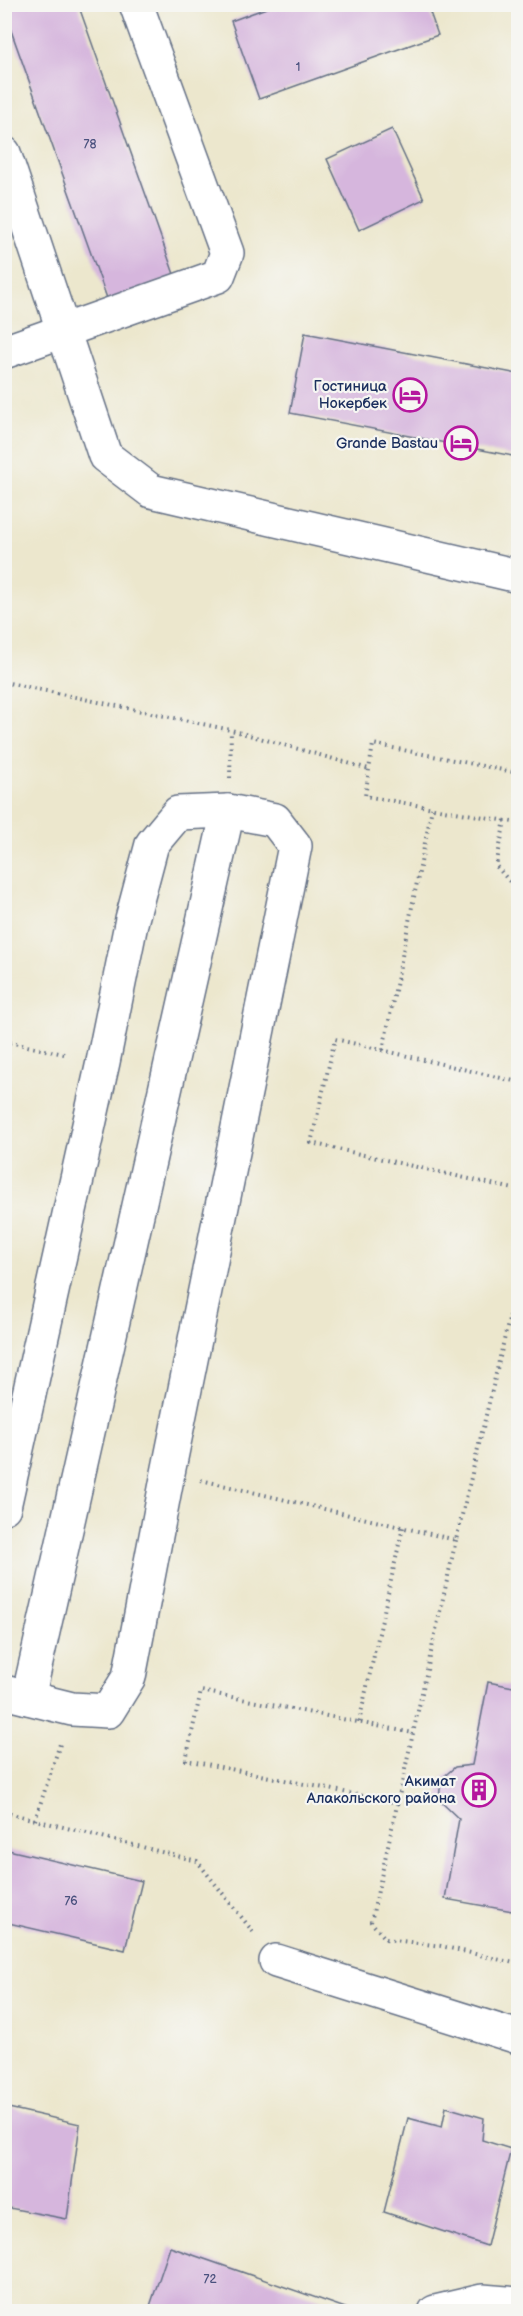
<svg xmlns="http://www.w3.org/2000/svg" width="523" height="2316" font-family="'Balsamiq Sans',sans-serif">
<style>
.building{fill:#d6b6dd}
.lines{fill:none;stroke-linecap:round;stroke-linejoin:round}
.minor-casing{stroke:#646f85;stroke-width:36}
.path{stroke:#646f85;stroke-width:4;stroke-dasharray:1.5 4.5;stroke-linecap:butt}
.minor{stroke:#fff;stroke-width:33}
.labels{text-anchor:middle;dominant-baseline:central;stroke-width:4.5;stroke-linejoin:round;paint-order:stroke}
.number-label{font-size:12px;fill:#4a517e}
.poi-label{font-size:15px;fill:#1b2f5e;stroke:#f6f6f2;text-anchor:end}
</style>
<rect width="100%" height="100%" fill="#f6f6f2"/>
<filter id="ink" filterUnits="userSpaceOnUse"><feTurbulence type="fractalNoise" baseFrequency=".0167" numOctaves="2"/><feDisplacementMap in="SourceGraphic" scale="12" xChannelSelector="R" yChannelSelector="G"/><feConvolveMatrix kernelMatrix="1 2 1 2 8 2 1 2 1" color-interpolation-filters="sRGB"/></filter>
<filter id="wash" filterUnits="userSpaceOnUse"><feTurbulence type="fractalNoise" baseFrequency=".008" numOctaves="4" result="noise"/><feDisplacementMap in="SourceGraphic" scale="24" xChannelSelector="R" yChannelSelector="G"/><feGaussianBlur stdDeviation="1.35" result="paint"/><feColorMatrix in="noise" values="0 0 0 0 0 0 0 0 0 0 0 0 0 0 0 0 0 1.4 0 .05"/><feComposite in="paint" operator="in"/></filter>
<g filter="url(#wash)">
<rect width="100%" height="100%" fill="#ece7cd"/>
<g id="blocks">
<!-- building -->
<g class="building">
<polygon points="4,4 78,4 175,277 108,301 4,11"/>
<polygon points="277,4 427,4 438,35 259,99 231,21"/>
<polygon points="392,129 424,199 359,230 327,159"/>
<polygon points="305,333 518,374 518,457 290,413"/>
<polygon points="488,1682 518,1688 518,1912 445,1899 459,1819 439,1800 441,1779 455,1767 472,1765"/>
<polygon points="4,1849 142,1881 125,1950 4,1922"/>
<polygon points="4,2107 80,2124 67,2219 4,2207"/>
<polygon points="446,2107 484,2118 482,2140 511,2149 487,2246 384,2212 408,2118 442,2127"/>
<polygon points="170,2247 354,2311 354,2312 148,2312"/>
</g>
</g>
</g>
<g filter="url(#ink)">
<use href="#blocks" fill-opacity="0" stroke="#646f85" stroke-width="1.5"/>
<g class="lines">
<defs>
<g id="minor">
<polyline points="4,153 105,456 151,491 518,576"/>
<polyline points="4,352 218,276 227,253 136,4"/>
<polyline points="4,1507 103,1062 132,919 152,844 178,813 228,811 275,820 295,846 168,1473 129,1677 108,1711 72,1709 4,1692"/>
<polyline points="28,1698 228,811"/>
<polyline points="276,1961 518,2037"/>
<polyline points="435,2312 482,2301 518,2304"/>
</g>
</defs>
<!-- minor casing -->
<use href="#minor" class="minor-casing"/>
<!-- path -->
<g class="path">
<polyline points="4,682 231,730 369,769"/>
<polyline points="518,773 373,744 365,796 518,823"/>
<polyline points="230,778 231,730"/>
<polyline points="505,820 496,866 518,891"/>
<polyline points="4,1041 68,1055"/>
<polyline points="383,1050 432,808"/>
<polyline points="518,1082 335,1039 311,1143 518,1190"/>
<polyline points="201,1480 456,1540 518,1282"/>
<polyline points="456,1540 371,1922 386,1939 441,1946 518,1964"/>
<polyline points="359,1722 403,1527"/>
<polyline points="398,1803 186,1760 201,1691 413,1733"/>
<polyline points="4,1812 197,1861 254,1933"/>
<polyline points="35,1820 61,1741"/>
</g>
<!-- minor -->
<use href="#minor" class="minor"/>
</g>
</g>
<!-- icons -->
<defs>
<symbol id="hotel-ring" viewBox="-11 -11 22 22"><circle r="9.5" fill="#f6f6f2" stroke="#b5179e" stroke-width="1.5"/><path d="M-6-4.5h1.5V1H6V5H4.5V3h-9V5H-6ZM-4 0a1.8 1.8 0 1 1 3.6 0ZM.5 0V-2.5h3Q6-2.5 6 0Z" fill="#b5179e"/></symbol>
<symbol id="building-ring" viewBox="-11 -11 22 22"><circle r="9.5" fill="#f6f6f2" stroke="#b5179e" stroke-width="1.5"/><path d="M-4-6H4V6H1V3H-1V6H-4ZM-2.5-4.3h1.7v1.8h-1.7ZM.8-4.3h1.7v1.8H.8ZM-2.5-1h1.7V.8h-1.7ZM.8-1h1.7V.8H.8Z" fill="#b5179e"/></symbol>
</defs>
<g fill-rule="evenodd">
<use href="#hotel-ring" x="391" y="376" width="38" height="38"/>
<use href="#hotel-ring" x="442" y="424" width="38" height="38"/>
<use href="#building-ring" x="460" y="1771" width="38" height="38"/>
</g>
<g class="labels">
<!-- number labels -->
<g class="number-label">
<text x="298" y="67">1</text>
<text x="90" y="144">78</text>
<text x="71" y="1901">76</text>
<text x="210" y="2279">72</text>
</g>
<!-- poi labels -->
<g class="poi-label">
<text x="387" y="386">Гостиница<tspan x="387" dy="17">Нокербек</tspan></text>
<text x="438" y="443">Grande Bastau</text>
<text x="456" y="1781">Акимат<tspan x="456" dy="17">Алакольского района</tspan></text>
</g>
</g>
<!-- margin -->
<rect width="523" height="2316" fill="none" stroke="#f6f6f2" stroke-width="24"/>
</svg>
